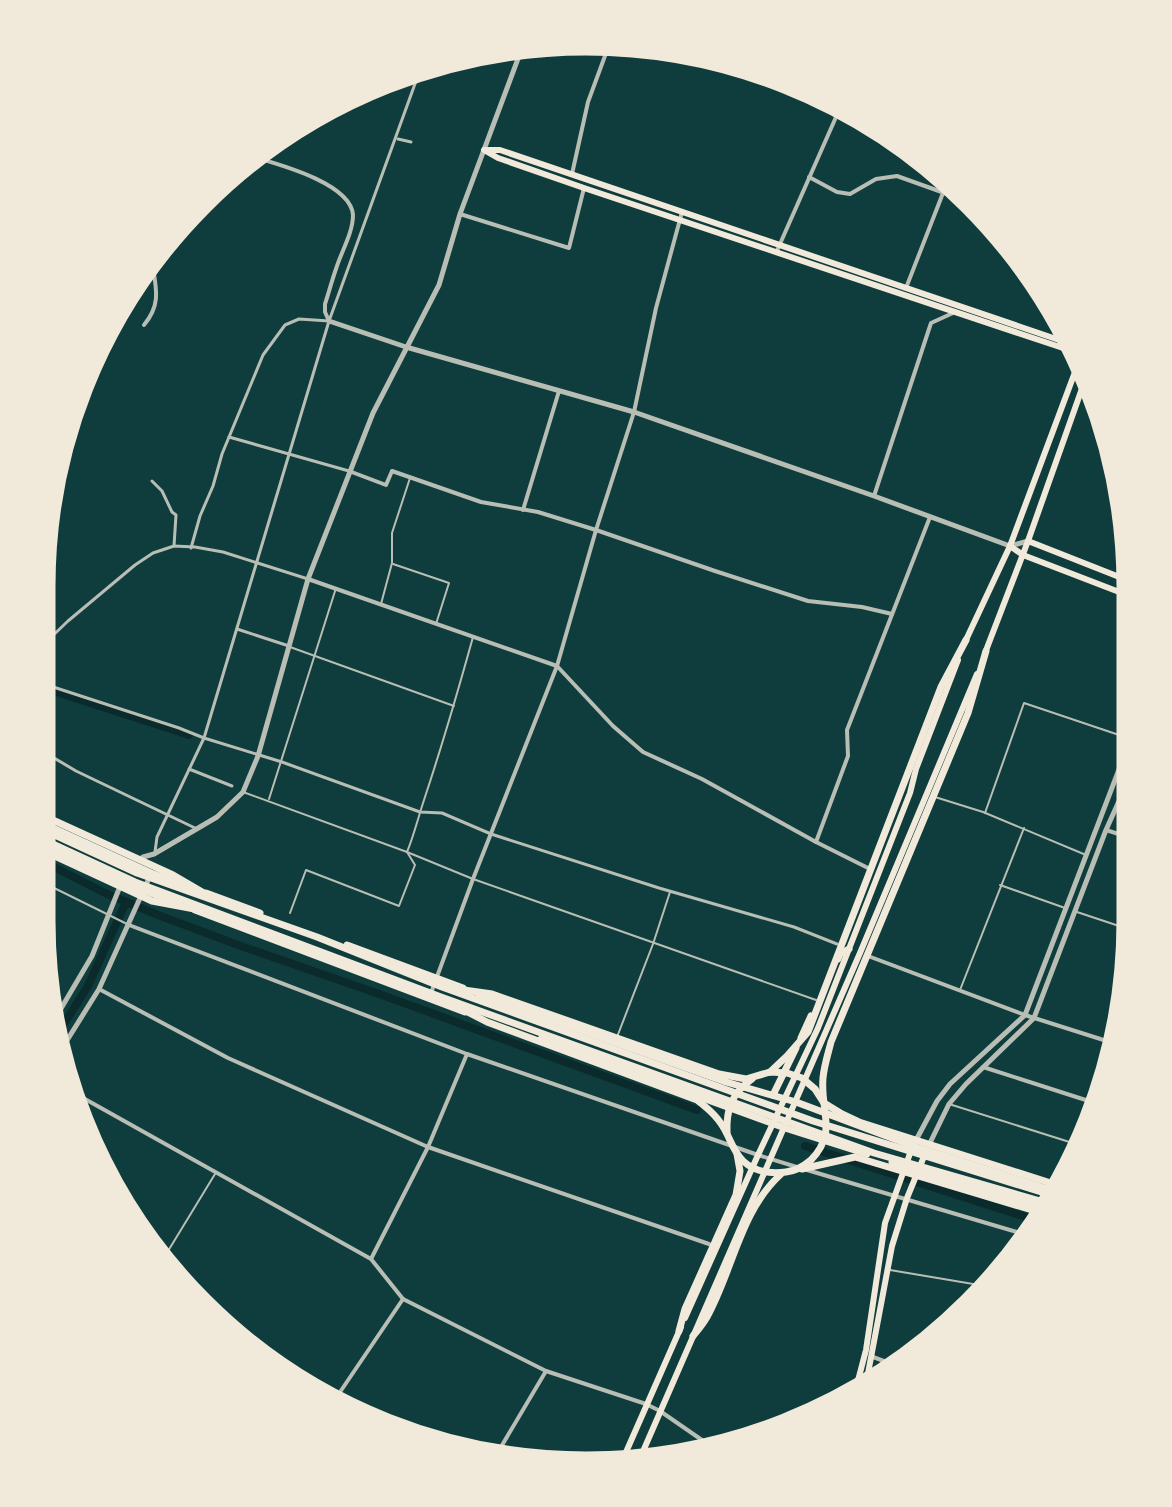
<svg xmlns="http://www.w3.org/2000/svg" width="1172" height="1507" font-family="Roboto,sans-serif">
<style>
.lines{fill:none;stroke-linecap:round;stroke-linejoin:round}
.canal{stroke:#0a2a2b;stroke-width:8}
.service{stroke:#b8beb3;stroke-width:2}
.pedestrian{stroke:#b8beb3;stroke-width:3}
.minor{stroke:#b8beb3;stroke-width:4}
.tertiary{stroke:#b8beb3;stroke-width:5}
.secondary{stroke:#f1e9da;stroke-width:6}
.primary{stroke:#f1e9da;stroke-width:7}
.trunk{stroke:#f1e9da;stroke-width:7}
.rim{fill:none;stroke:#f1e9da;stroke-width:3}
</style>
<rect width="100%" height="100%" fill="#0f3d3e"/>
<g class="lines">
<!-- canal -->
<g class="canal">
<polyline points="44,688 189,735"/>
<polyline points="44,862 107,894 158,915 241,946 382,995 697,1110"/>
<polyline points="58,1033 88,986 126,902"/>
<polyline points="805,1146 1038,1221"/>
</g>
<!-- service -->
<g class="service">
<polyline points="393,564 449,583 436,624"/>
<polyline points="381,604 392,563 392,533 410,478"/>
<polyline points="290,647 454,706"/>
<polyline points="243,792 407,852 473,879 816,1000"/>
<polyline points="935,797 983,812 1086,855"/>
<polyline points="269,799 336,588"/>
<polyline points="985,813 1024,703 1128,738"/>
<polyline points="44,883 127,924"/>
<polyline points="1000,885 1065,908"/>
<polyline points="1077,912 1128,929"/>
<path d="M 290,913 L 306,870 L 399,906 L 415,865 L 407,852 C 414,835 418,818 424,800 C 442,746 458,691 473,637"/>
<polyline points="960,990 1024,828"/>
<polyline points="617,1037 653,944 670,892"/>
<polyline points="949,1104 1079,1145"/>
<polyline points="165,1256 215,1174"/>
<polyline points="890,1270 985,1286"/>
</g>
<!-- pedestrian -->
<g class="pedestrian">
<polyline points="398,139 411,142"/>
<polyline points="229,437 349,471"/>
<polyline points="152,481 162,491 172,512 176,515 174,546"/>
<polyline points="191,548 200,516 213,486 222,454 263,355 285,325 299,319 329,321"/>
<polyline points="237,629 289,646"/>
<polyline points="44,644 68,621 135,565 153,553 174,546 195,547 223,552 308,579"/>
<polyline points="44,684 179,728 204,738 282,762 420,812 442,813 491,834 659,888 794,927 837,944"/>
<polyline points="44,752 76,771 195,828"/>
<polyline points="189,769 232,786"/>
<polyline points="155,852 157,837 204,738 329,321 420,70"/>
</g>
<!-- minor -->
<g class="minor">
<path d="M 257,158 C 281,165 351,184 353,215 C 353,233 341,252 336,269 C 332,280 329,292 325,304 L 325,312 L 329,321"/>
<polyline points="572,174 588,102 609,45"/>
<polyline points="809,177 837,192 850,194 876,179 897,176 964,200"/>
<polyline points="460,214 569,248 584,188"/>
<polyline points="776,253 840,108"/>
<polyline points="906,288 943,193 935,178 937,175"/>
<path d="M 144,325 C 160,306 157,291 153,268 L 151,265"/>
<polyline points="349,471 386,485 392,471 481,502 538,512 596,530 715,571 808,601 862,607 892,614"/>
<polyline points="874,496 931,323 953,313"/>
<polyline points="523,510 559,391"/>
<polyline points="308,579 557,666 613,726 643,752 702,779 816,842 870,869"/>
<polyline points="1106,830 1128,837"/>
<polyline points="816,842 848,756 847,730 930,517"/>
<polyline points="129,925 467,1054 758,1155 800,1168"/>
<polyline points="868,956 1025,1015 1113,1043"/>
<polyline points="99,989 228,1058 428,1147 709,1244"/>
<polyline points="431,993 473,879 557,666 596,530 634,412 656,308 682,212"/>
<polyline points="983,1067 1095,1103"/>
<polyline points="76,1094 371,1259 403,1299 546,1371 646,1404 660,1411 712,1447"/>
<polyline points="807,1170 1027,1235"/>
<polyline points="371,1259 428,1147 467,1054"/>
<polyline points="193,1292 279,1361 340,1401"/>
<polyline points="873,1357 892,1364"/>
<polyline points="336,1398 403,1299"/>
<polyline points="498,1452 546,1371"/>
</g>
<!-- tertiary -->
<g class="tertiary">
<polyline points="329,321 406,347 634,412 874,496 1010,546 1028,541"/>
<polyline points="139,860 143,857 154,854 217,817 243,792 258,756 308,579 373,413 439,285 460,214 522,48"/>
<polyline points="56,1017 92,956 121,884"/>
<polyline points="61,1050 99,989 150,876"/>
<polyline points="915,1142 937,1101 950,1084 1025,1015 1128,746"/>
<polyline points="928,1147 949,1104 966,1084 1034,1018 1106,830 1128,781"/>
</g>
<!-- secondary -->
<g class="secondary">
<polyline points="484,150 498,158 584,188 1072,351"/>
<polyline points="485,150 500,150 1068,343"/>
<polyline points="1028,541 1127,580"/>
<polyline points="1010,546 1023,555 1127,595"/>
<polyline points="965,642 1010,546 1078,364"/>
<polyline points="985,653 1028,541 1085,380"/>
<polyline points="685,1318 758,1155 818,1028 910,793 916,769 958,660"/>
<polyline points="866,1384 892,1246 907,1198 925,1154"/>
<polyline points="855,1392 866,1350 885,1223 912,1148"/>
<polyline points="641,1456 860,953 977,674"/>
<polyline points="623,1459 681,1327"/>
</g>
<!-- primary -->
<g class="primary">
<polyline points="44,824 151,873 190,887"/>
<polyline points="44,844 123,882 179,904"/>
<polyline points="206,893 260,913"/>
<polyline points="195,910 465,1012"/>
<polyline points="347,945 463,988"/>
<polyline points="838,959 840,954 849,949"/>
<polyline points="479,994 726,1082 796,1102 913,1146 1054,1191"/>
<polyline points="801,1038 811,1016"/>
<polyline points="541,1039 785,1128 867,1154"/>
<polyline points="773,1095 796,1048"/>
<polyline points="892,1162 1044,1209"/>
</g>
<!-- trunk -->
<g class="trunk">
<polyline points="44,816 173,875 209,896"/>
<polyline points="44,830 137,873 317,937 442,987 813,1121 1051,1195"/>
<polyline points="44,840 135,882 441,997 874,1153 1047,1203"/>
<polyline points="44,851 152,901 200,910"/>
<polyline points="457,989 492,994 719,1074 746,1079 770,1072 787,1073 802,1078 815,1089 824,1103 842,1114 859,1122 1057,1185"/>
<path d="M 460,1008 L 487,1022 L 697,1100 C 710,1110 720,1119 727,1134 C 732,1144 735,1153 743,1161 C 755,1172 771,1174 786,1172 C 795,1171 804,1166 811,1160 C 838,1132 820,1111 823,1078 C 824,1066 828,1054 831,1042 L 968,713 L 986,651"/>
<polyline points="770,1072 787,1056 808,1032 941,687 966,640"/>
<path d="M 727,1133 C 726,1109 732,1093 752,1079"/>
<polyline points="802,1169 855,1157 1042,1213"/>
<polyline points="679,1331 685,1309 736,1195 740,1171 737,1154"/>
<path d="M 693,1336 C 698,1330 703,1324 707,1317 C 733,1270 740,1211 781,1174"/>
</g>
</g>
<!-- crop -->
<path d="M0 0H1172V1507H0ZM586 54H586A532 532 0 0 1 1118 586V921A532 532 0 0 1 586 1453H586A532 532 0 0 1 54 921V586A532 532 0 0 1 586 54Z" fill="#f1e9da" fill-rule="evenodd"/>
<path class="rim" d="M586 54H586A532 532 0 0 1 1118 586V921A532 532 0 0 1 586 1453H586A532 532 0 0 1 54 921V586A532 532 0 0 1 586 54Z"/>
</svg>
